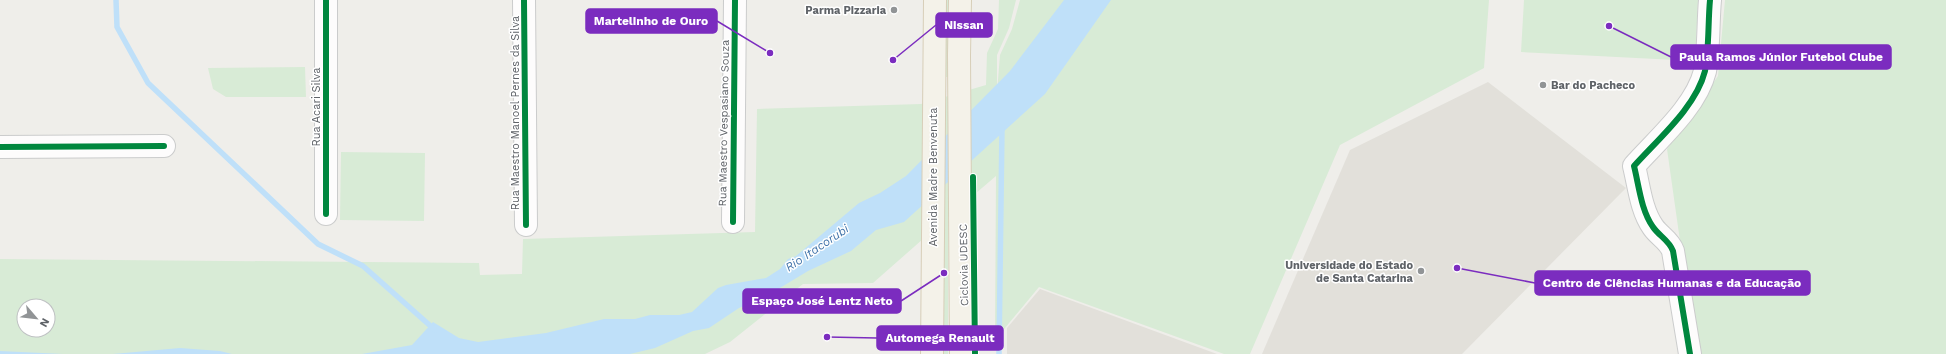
<svg xmlns="http://www.w3.org/2000/svg" width="1946" height="354" font-family="'Work Sans',sans-serif">
<style>
.education{fill:#e2e0da}
.green{fill:#d8ebd6;fill-rule:evenodd}
.water{fill:#bfe0f9}
.lines{fill:none;stroke-linecap:round;stroke-linejoin:round}
.stream{stroke:#bfe0f9;stroke-width:5.5}
.minor-casing{stroke:#cbcccc;stroke-width:24}
.major-casing{stroke:#d7ceb8;stroke-width:24}
.minor{stroke:#fdfcfc;stroke-width:22}
.major{stroke:#f4f2e9;stroke-width:22}
.cycleway-casing{stroke:#fff;stroke-width:8}
.cycleway{stroke:#00873e;stroke-width:6}
.poi-dot{fill:#919496;stroke:#fff;stroke-width:1.5}
.labels{text-anchor:middle;dominant-baseline:central;stroke-width:3;stroke-linejoin:round;paint-order:stroke}
.poi-label{font-size:11px;font-weight:bold;fill:#5f6368;stroke:#fff;text-anchor:end}
.street-label{font-size:11px;fill:#5f6368;stroke:#fff}
.water-label{font-size:12px;font-style:italic;fill:#4174aa;stroke:#fff}
.leader{fill:none;stroke:#7b2cbf;stroke-width:1.5}
.callout-dot{fill:#7b2cbf;stroke:#fff;stroke-width:1.5}
.callout{fill:#7b2cbf;stroke:#7b2cbf;stroke-width:1.5}
.callout-label{font-size:12px;text-anchor:middle;font-weight:bold;fill:#fff}
</style>
<rect width="100%" height="100%" fill="#efeeea"/>
<!-- education -->
<g class="education">
<polygon points="1488,82 1626,188 1462,354 1262,354 1350,150"/>
<polygon points="1040,289 1217,354 1007,354 1007,328"/>
</g>
<!-- green -->
<g class="green">
<polygon points="944,0 951,0 950,77 943,77"/>
<path d="M 999,0 L 1016,0 L 1009,28 L 997,55 L 997,92 L 1000,55 L 1012,29 L 1020,0 L 1489,0 L 1484,68 L 1340,145 L 1250,354 L 1224,354 L 1039,287 L 995,340 L 996,176 L 948,217 L 948,354 L 939,354 L 940,224 L 873,283 L 803,284 L 730,342 L 705,354 L 0,354 L 0,259 L 479,263 L 480,275 L 522,274 L 523,239 L 755,232 L 757,109 L 921,104 L 986,85 L 987,53 L 998,29 ZM 24,306 L 48,306 L 48,330 L 24,330 Z"/>
<polygon points="1524,0 1698,0 1695,61 1521,52"/>
<polygon points="1725,0 1946,0 1946,354 1696,354 1667,149 1718,76"/>
<polygon points="305,67 306,97 226,97 213,89 208,68"/>
<polygon points="341,152 425,153 424,221 340,220"/>
</g>
<!-- water -->
<g class="water">
<polygon points="1064,0 1111,0 1045,94 904,222 876,230 851,251 808,271 765,297 739,308 709,328 693,331 655,348 630,354 362,354 412,345 433,322 459,338 478,342 546,333 604,319 635,319 650,315 679,315 692,312 718,288 726,285 766,278 780,269 788,259 796,256 859,203 880,193 906,176 1010,71"/>
<polygon points="180,348 220,351 232,354 113,354"/>
<polygon points="0,351 63,354 0,354"/>
</g>
<g class="lines">
<!-- stream -->
<g class="stream">
<polyline points="116,0 117,27 148,83 318,244 363,266 435,330"/>
<polyline points="999,354 1002,128"/>
</g>
<defs>
<g id="minor">
<polyline points="524,0 526,225"/>
<polyline points="0,147 164,146"/>
<polyline points="326,214 326,0"/>
<polyline points="733,222 735,0"/>
<path d="M 1690,354 L 1673,251 C 1669,240 1659,236 1653,227 C 1641,210 1639,186 1634,166 C 1658,139 1696,107 1705,71 C 1709,51 1708,21 1710,0"/>
</g>
<g id="major">
<polyline points="960,0 959,55 961,354"/>
<polyline points="932,354 935,0"/>
</g>
</defs>
<!-- minor casing -->
<use href="#minor" class="minor-casing"/>
<!-- major casing -->
<use href="#major" class="major-casing"/>
<!-- minor -->
<use href="#minor" class="minor"/>
<!-- major -->
<use href="#major" class="major"/>
<defs>
<g id="cycleway">
<polyline points="524,0 526,225"/>
<polyline points="0,147 164,146"/>
<polyline points="973,177 975,354"/>
<polyline points="326,214 326,0"/>
<polyline points="733,222 735,0"/>
<path d="M 1690,354 L 1673,251 C 1669,240 1659,236 1653,227 C 1641,210 1639,186 1634,166 C 1658,139 1696,107 1705,71 C 1709,51 1708,21 1710,0"/>
</g>
</defs>
<!-- cycleway casing -->
<use href="#cycleway" class="cycleway-casing"/>
<!-- cycleway -->
<use href="#cycleway" class="cycleway"/>
</g>
<!-- markers -->
<g class="poi-dot">
<circle cx="894" cy="10" r="4"/>
<circle cx="1543" cy="85" r="4"/>
<circle cx="1421" cy="271" r="4"/>
</g>
<g class="labels">
<!-- poi labels -->
<g class="poi-label">
<text x="886" y="10">Parma Pizzaria</text>
<text x="1551" y="85" text-anchor="start">Bar do Pacheco</text>
<text x="1413" y="265">Universidade do Estado<tspan x="1413" dy="13">de Santa Catarina</tspan></text>
</g>
<!-- street labels -->
<g class="street-label">
<text transform="translate(316 107) rotate(-90)">Rua Acari Silva</text>
<text transform="translate(515 113) rotate(-90)">Rua Maestro Manoel Pernes da Silva</text>
<text transform="translate(724 123) rotate(-89)">Rua Maestro Vespasiano Souza</text>
<text transform="translate(933 177) rotate(-90)">Avenida Madre Benvenuta</text>
<text transform="translate(964 265) rotate(-91)">Ciclovia UDESC</text>
</g>
<!-- water labels -->
<g class="water-label">
<text transform="translate(817 248) rotate(-34)">Rio Itacorubi</text>
</g>
</g>
<!-- callouts -->
<path class="leader" d="M770 53L717 21M893 60L936 25M1609 26L1671 57M1457 268L1535 283M944 273L901 301M827 337L877 338"/>
<g class="callout-dot">
<circle cx="770" cy="53" r="4"/>
<circle cx="893" cy="60" r="4"/>
<circle cx="1609" cy="26" r="4"/>
<circle cx="1457" cy="268" r="4"/>
<circle cx="944" cy="273" r="4"/>
<circle cx="827" cy="337" r="4"/>
</g>
<g class="callout">
<rect x="586" y="9" width="131" height="24" rx="4"/>
<rect x="936" y="13" width="56" height="24" rx="4"/>
<rect x="1671" y="45" width="220" height="24" rx="4"/>
<rect x="1535" y="271" width="275" height="24" rx="4"/>
<rect x="743" y="289" width="158" height="24" rx="4"/>
<rect x="877" y="326" width="126" height="24" rx="4"/>
</g>
<g class="callout-label">
<text x="651" y="25">Martelinho de Ouro</text>
<text x="964" y="29">Nissan</text>
<text x="1781" y="61">Paula Ramos Júnior Futebol Clube</text>
<text x="1672" y="287">Centro de Ciências Humanas e da Educação</text>
<text x="822" y="305">Espaço José Lentz Neto</text>
<text x="940" y="342">Automega Renault</text>
</g>
<!-- north arrow -->
<g transform="translate(36 318) rotate(118)"><circle r="19" fill="#ffffff" stroke="#bfc1c3"/>
<path d="M0-3L7 15L0 10L-7 15Z" fill="#919496"/>
<text y="-6" font-size="11" font-weight="bold" text-anchor="middle" fill="#5f6368">N</text>
</g>
</svg>
